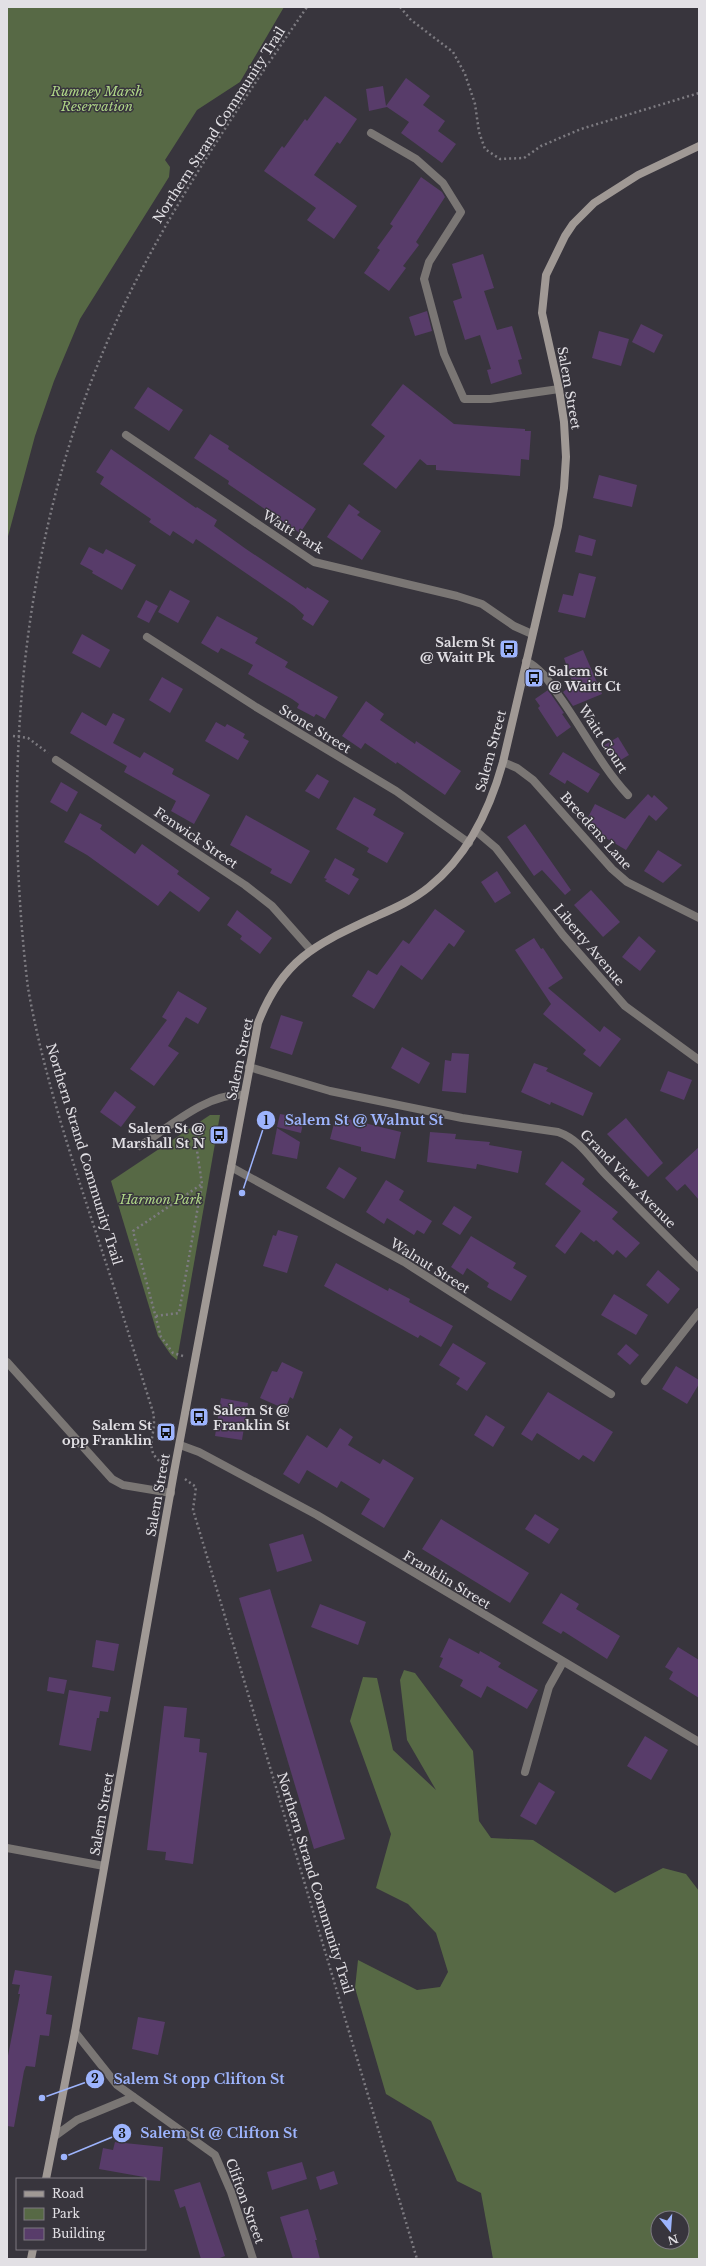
<svg xmlns="http://www.w3.org/2000/svg" width="706" height="2266" font-family="'Libre Baskerville',serif">
<style>
.green{fill:#576945;fill-rule:evenodd}
.building{fill:#583c6a}
.lines{fill:none;stroke-linecap:round;stroke-linejoin:round}
.path{stroke:#7d7b81;stroke-width:2.5;stroke-dasharray:2 3;stroke-linecap:butt}
.minor{stroke:#7a7674;stroke-width:8}
.secondary{stroke:#a09995;stroke-width:8}
.labels{text-anchor:middle;dominant-baseline:central;stroke-width:3;stroke-linejoin:round;paint-order:stroke}
.park-label{font-size:13px;font-style:italic;fill:#afd687;stroke:#38353d}
.street-label{font-size:13px;fill:#e2e0e5;stroke:#38353d}
.poi-label{font-size:13px;font-weight:bold;fill:#e2e0e5;stroke:#38353d;text-anchor:end}
.leader{fill:none;stroke:#9db4fd;stroke-width:1.5}
.callout-dot{fill:#9db4fd;stroke:#38353d;stroke-width:1.5}
.mark-label{font-size:12px;text-anchor:middle;font-weight:bold;fill:#111}
.callout-label{font-size:14px;text-anchor:middle;font-weight:bold;fill:#9db4fd;stroke:#38353d;stroke-width:3;stroke-linejoin:round;paint-order:stroke}
</style>
<rect width="100%" height="100%" fill="#38353d"/>
<!-- green -->
<g class="green">
<polygon points="7,7 284,7 240,82 197,110 165,160 170,167 169,177 80,319 54,381 35,436 7,540"/>
<polygon points="210,1115 220,1115 177,1360 171,1355 158,1336 111,1181"/>
<path d="M 404,1670 L 415,1673 L 473,1751 L 479,1821 L 491,1838 L 533,1840 L 615,1893 L 663,1868 L 686,1874 L 699,1891 L 699,2259 L 493,2259 L 481,2193 L 457,2181 L 431,2121 L 386,2094 L 355,1988 L 358,1960 L 417,1990 L 440,1987 L 448,1972 L 436,1933 L 408,1904 L 376,1888 L 391,1834 L 350,1721 L 363,1677 L 377,1678 L 393,1750 L 436,1790 L 407,1740 L 400,1680 ZM 658,2218 L 682,2218 L 682,2242 L 658,2242 Z"/>
</g>
<!-- building -->
<g class="building">
<polygon points="406,78 430,96 423,105 445,121 438,131 456,144 442,163 401,133 409,122 387,107 369,111 366,89 383,86 386,106"/>
<polygon points="325,96 357,119 340,144 337,142 314,175 357,206 334,239 307,220 316,208 264,171 282,146 284,148 305,119 307,121"/>
<polygon points="421,177 442,192 445,197 416,242 419,245 403,266 406,268 389,291 364,273 380,250 377,248 393,226 390,224"/>
<polygon points="483,254 494,288 484,291 497,330 512,326 522,359 518,360 522,374 491,384 487,370 491,369 480,335 465,340 453,301 462,298 452,264"/>
<polygon points="427,311 432,331 415,336 409,317"/>
<polygon points="641,324 663,335 654,353 632,342"/>
<polygon points="599,331 629,339 621,366 592,358"/>
<polygon points="403,384 454,424 525,429 525,431 531,431 529,460 521,459 520,476 436,470 436,465 427,465 420,459 396,489 363,464 385,436 371,425"/>
<polygon points="148,387 183,410 169,431 134,408"/>
<polygon points="210,434 229,446 228,449 316,509 300,533 228,484 229,481 194,458"/>
<polygon points="111,449 196,508 197,507 217,520 214,526 246,549 306,589 307,587 329,601 313,626 302,619 304,615 294,606 202,543 196,539 193,544 173,531 170,536 149,522 151,519 100,484 104,477 96,472"/>
<polygon points="599,475 637,485 632,507 593,498"/>
<polygon points="349,504 360,512 357,515 381,531 362,560 327,537"/>
<polygon points="579,535 596,540 592,556 575,552"/>
<polygon points="89,547 103,554 106,549 136,565 122,590 92,573 93,571 80,564"/>
<polygon points="579,573 596,577 585,618 558,612 563,594 573,596"/>
<polygon points="170,590 190,601 178,623 158,612"/>
<polygon points="146,600 158,606 149,623 137,617"/>
<polygon points="217,616 258,638 255,643 288,662 285,667 338,697 325,719 316,714 314,717 297,708 299,704 292,699 248,674 253,665 221,648 218,653 201,643"/>
<polygon points="82,634 110,650 100,668 72,653"/>
<polygon points="583,650 602,694 573,706 563,692 573,684 564,658"/>
<polygon points="162,677 183,689 170,713 149,700"/>
<polygon points="548,690 564,713 562,714 571,727 557,737 538,708 540,706 535,699"/>
<polygon points="366,701 384,714 380,720 415,744 416,741 461,771 445,795 397,762 396,764 365,743 361,749 342,736"/>
<polygon points="82,712 106,726 113,713 125,719 113,743 140,758 144,752 174,769 172,774 210,795 194,824 171,811 176,801 124,772 127,766 70,733"/>
<polygon points="216,722 225,727 227,724 245,734 243,738 249,741 238,760 205,741"/>
<polygon points="618,737 629,755 614,764 603,746"/>
<polygon points="563,752 600,774 588,793 567,780 565,784 549,774"/>
<polygon points="317,774 329,781 319,799 305,791"/>
<polygon points="61,782 78,792 67,812 50,802"/>
<polygon points="648,794 652,798 654,795 668,808 656,821 649,815 626,850 584,825 595,804 625,819"/>
<polygon points="354,797 376,809 373,815 404,833 387,863 367,852 369,848 336,829"/>
<polygon points="80,813 102,825 100,829 135,854 142,844 179,871 177,874 210,898 199,912 170,891 158,906 87,855 64,842"/>
<polygon points="246,815 310,851 291,884 270,873 272,869 230,845"/>
<polygon points="525,824 571,890 565,895 542,870 534,876 507,837"/>
<polygon points="658,850 682,865 663,883 644,871"/>
<polygon points="335,858 355,869 352,875 359,879 349,895 325,881 327,879 324,878"/>
<polygon points="497,871 511,893 495,903 481,882"/>
<polygon points="591,890 620,922 603,937 574,905"/>
<polygon points="435,909 465,931 454,947 449,943 422,980 401,965 374,1009 352,996 368,970 377,975 403,940 409,944"/>
<polygon points="237,910 272,938 260,954 240,939 242,936 227,925"/>
<polygon points="639,936 656,951 640,971 622,957"/>
<polygon points="534,938 541,949 543,948 563,978 548,988 600,1032 604,1026 621,1039 600,1067 583,1054 586,1050 543,1014 551,1004 515,950"/>
<polygon points="178,991 207,1008 198,1024 186,1017 168,1046 179,1053 154,1086 130,1069 167,1020 162,1017"/>
<polygon points="281,1015 303,1022 292,1055 270,1048"/>
<polygon points="402,1047 430,1063 419,1084 391,1068"/>
<polygon points="452,1053 469,1054 466,1093 442,1091 445,1060 451,1061"/>
<polygon points="534,1063 548,1068 546,1071 593,1093 583,1116 551,1102 550,1105 521,1092"/>
<polygon points="668,1071 692,1080 684,1100 660,1091"/>
<polygon points="115,1091 136,1107 121,1127 100,1112"/>
<polygon points="280,1114 304,1118 301,1133 277,1127"/>
<polygon points="336,1116 401,1132 395,1159 361,1151 361,1147 330,1139"/>
<polygon points="626,1118 663,1163 648,1177 607,1134"/>
<polygon points="277,1128 300,1142 297,1159 272,1154"/>
<polygon points="430,1132 456,1134 455,1139 490,1142 489,1145 522,1151 518,1173 477,1164 476,1169 427,1162"/>
<polygon points="699,1147 699,1200 685,1184 677,1191 665,1178"/>
<polygon points="562,1161 585,1179 582,1184 618,1212 612,1219 640,1243 626,1258 617,1250 613,1255 596,1240 594,1242 581,1232 565,1254 555,1246 581,1211 545,1184"/>
<polygon points="339,1167 357,1178 344,1199 326,1188"/>
<polygon points="386,1180 404,1191 399,1200 432,1221 424,1234 417,1230 414,1235 387,1218 384,1224 366,1212"/>
<polygon points="454,1206 472,1217 460,1235 442,1224"/>
<polygon points="278,1230 298,1236 287,1273 263,1266 273,1235 276,1236"/>
<polygon points="471,1236 516,1263 513,1268 527,1276 511,1301 487,1287 489,1283 467,1268 463,1275 451,1267"/>
<polygon points="336,1263 388,1291 389,1288 410,1299 409,1302 453,1326 441,1347 420,1335 418,1338 324,1286"/>
<polygon points="658,1270 680,1289 668,1304 646,1285"/>
<polygon points="614,1294 648,1315 636,1335 601,1315"/>
<polygon points="453,1343 486,1363 467,1391 456,1384 460,1378 439,1365"/>
<polygon points="626,1344 639,1355 630,1365 617,1354"/>
<polygon points="282,1362 303,1372 293,1399 290,1397 285,1409 260,1398 272,1371 277,1372"/>
<polygon points="676,1366 699,1380 699,1384 687,1404 662,1389"/>
<polygon points="548,1392 613,1432 594,1462 583,1455 579,1460 537,1433 532,1441 521,1434"/>
<polygon points="221,1398 248,1403 242,1440 215,1436"/>
<polygon points="486,1415 505,1427 493,1447 474,1435"/>
<polygon points="340,1428 353,1437 348,1445 380,1464 383,1459 414,1478 384,1528 361,1514 370,1499 341,1481 337,1488 307,1470 299,1484 283,1474 307,1435 327,1448"/>
<polygon points="535,1514 559,1529 549,1544 525,1529"/>
<polygon points="441,1519 529,1573 510,1603 422,1549"/>
<polygon points="303,1534 312,1561 277,1572 269,1544"/>
<polygon points="270,1589 345,1839 314,1849 239,1598"/>
<polygon points="561,1593 579,1604 576,1609 620,1636 607,1659 563,1631 561,1634 542,1623"/>
<polygon points="320,1604 366,1622 358,1645 311,1627"/>
<polygon points="449,1638 479,1654 480,1651 501,1663 498,1667 538,1690 527,1709 487,1686 481,1698 460,1686 463,1680 439,1667 443,1658 440,1657"/>
<polygon points="96,1640 119,1644 114,1671 92,1667"/>
<polygon points="678,1647 699,1660 699,1698 669,1679 673,1672 665,1667"/>
<polygon points="49,1677 67,1680 64,1694 47,1691"/>
<polygon points="69,1690 111,1697 108,1712 100,1711 99,1718 97,1718 91,1751 59,1745"/>
<polygon points="164,1706 187,1708 184,1737 200,1739 199,1752 207,1753 193,1864 165,1860 166,1852 147,1850"/>
<polygon points="645,1736 668,1750 651,1780 627,1766"/>
<polygon points="539,1782 555,1792 536,1825 520,1816"/>
<polygon points="15,1970 52,1976 46,2014 52,2015 49,2036 40,2035 35,2067 26,2066 24,2071 14,2127 7,2126 7,2061 20,1994 18,1994 20,1985 12,1984"/>
<polygon points="138,2017 165,2022 158,2055 132,2049"/>
<polygon points="115,2142 163,2147 160,2181 145,2180 144,2177 99,2169 103,2148 113,2150"/>
<polygon points="302,2162 307,2179 272,2190 267,2172"/>
<polygon points="334,2171 338,2184 320,2190 316,2177"/>
<polygon points="200,2182 225,2256 217,2259 201,2259 185,2206 180,2208 174,2190"/>
<polygon points="308,2209 317,2240 315,2240 320,2259 293,2259 280,2217"/>
</g>
<g class="lines">
<!-- path -->
<g class="path">
<polyline points="400,7 411,20 453,52 465,74 475,104 479,132 485,149 500,159 524,158 541,146 581,129 699,93"/>
<polyline points="13,736 28,738 48,753"/>
<polyline points="156,1316 179,1313 202,1184 193,1124"/>
<polyline points="183,1356 173,1353 161,1337 133,1231 202,1184"/>
<path d="M 163,1464 C 141,1448 158,1436 153,1412 C 138,1365 124,1317 108,1269 C 78,1177 45,1084 28,988 C 0,758 23,517 123,307 C 174,201 241,103 307,7"/>
<polyline points="185,1479 196,1487 193,1510 197,1523 417,2259"/>
</g>
<!-- minor -->
<g class="minor">
<polyline points="371,133 416,159 443,183 461,212 429,262 424,279 444,354 464,399 490,399 559,389"/>
<polyline points="126,435 314,562 457,596 482,604 514,626 532,634"/>
<polyline points="147,637 256,707 396,791 469,843"/>
<path d="M 526,661 C 541,668 550,683 559,696 C 583,729 601,766 628,795"/>
<polyline points="56,760 245,885 272,906 311,950"/>
<polyline points="503,762 517,768 533,780 612,869 627,882 699,918"/>
<polyline points="476,831 496,848 563,935 625,1006 699,1060"/>
<path d="M 249,1067 L 330,1091 L 462,1118 L 558,1132 C 581,1140 591,1160 607,1176 C 638,1207 668,1238 699,1268"/>
<path d="M 140,1146 C 168,1128 208,1092 244,1095"/>
<polyline points="231,1167 404,1262 611,1394"/>
<polyline points="7,1362 112,1479 123,1485 171,1493"/>
<polyline points="645,1381 699,1312"/>
<polyline points="180,1445 199,1452 317,1515 699,1742"/>
<polyline points="525,1772 549,1687 563,1662"/>
<polyline points="7,1848 104,1866"/>
<polyline points="75,2032 117,2085 215,2155 231,2192 253,2259"/>
<polyline points="55,2136 77,2120 133,2097"/>
</g>
<!-- secondary -->
<g class="secondary">
<path d="M 46,2179 L 75,2032 L 174,1472 L 258,1023 C 283,958 317,944 377,916 C 395,908 413,900 429,887 C 469,855 490,809 503,762 L 558,526 L 564,488 L 566,457 L 564,422 L 559,389 L 542,313 L 546,275 L 565,236 L 573,224 L 594,203 L 638,175 L 699,146"/>
<polyline points="31,2259 33,2249"/>
</g>
</g>
<!-- icons -->
<defs>
<symbol id="bus-square" viewBox="-11 -11 22 22"><rect x="-9" y="-9" width="18" height="18" rx="4" fill="#9db4fd" stroke="#38353d"/><path d="M-5-6H5V4H4V6H2V4H-2V6H-4V4H-5ZM-3.5-4V0h7V-4ZM-3.5 1.2v1.5H-2V1.2ZM2 1.2v1.5H3.5V1.2Z" fill="#111"/></symbol>
</defs>
<g fill-rule="evenodd">
<use href="#bus-square" x="498" y="638" width="22" height="22"/>
<use href="#bus-square" x="523" y="667" width="22" height="22"/>
<use href="#bus-square" x="208" y="1124" width="22" height="22"/>
<use href="#bus-square" x="188" y="1406" width="22" height="22"/>
<use href="#bus-square" x="155" y="1421" width="22" height="22"/>
</g>
<g class="labels">
<!-- park labels -->
<g class="park-label">
<text x="97" y="91">Rumney Marsh<tspan x="97" dy="15">Reservation</tspan></text>
<text x="161" y="1199">Harmon Park</text>
</g>
<!-- street labels -->
<g class="street-label">
<text transform="translate(219 125) rotate(-57)">Northern Strand Community Trail</text>
<text transform="translate(569 388) rotate(80)">Salem Street</text>
<text transform="translate(293 532) rotate(32)">Waitt Park</text>
<text transform="translate(315 729) rotate(31)">Stone Street</text>
<text transform="translate(603 739) rotate(57)">Waitt Court</text>
<text transform="translate(491 751) rotate(-75)">Salem Street</text>
<text transform="translate(596 831) rotate(48)">Breedens Lane</text>
<text transform="translate(196 838) rotate(34)">Fenwick Street</text>
<text transform="translate(589 945) rotate(50)">Liberty Avenue</text>
<text transform="translate(240 1059) rotate(-78)">Salem Street</text>
<text transform="translate(84 1154) rotate(73)">Northern Strand Community Trail</text>
<text transform="translate(628 1179) rotate(46)">Grand View Avenue</text>
<text transform="translate(430 1266) rotate(32)">Walnut Street</text>
<text transform="translate(158 1495) rotate(-80)">Salem Street</text>
<text transform="translate(447 1580) rotate(31)">Franklin Street</text>
<text transform="translate(102 1814) rotate(-80)">Salem Street</text>
<text transform="translate(315 1883) rotate(73)">Northern Strand Community Trail</text>
<text transform="translate(245 2201) rotate(70)">Clifton Street</text>
</g>
<!-- poi labels -->
<g class="poi-label">
<text x="495" y="642">Salem St<tspan x="495" dy="15">@ Waitt Pk</tspan></text>
<text x="548" y="671" text-anchor="start">Salem St<tspan x="548" dy="15">@ Waitt Ct</tspan></text>
<text x="205" y="1128">Salem St @<tspan x="205" dy="15">Marshall St N</tspan></text>
<text x="213" y="1410" text-anchor="start">Salem St @<tspan x="213" dy="15">Franklin St</tspan></text>
<text x="152" y="1425">Salem St<tspan x="152" dy="15">opp Franklin</tspan></text>
</g>
</g>
<!-- callouts -->
<path class="leader" d="M242 1193L266 1120M42 2098L95 2079M64 2157L122 2133"/>
<g class="callout-dot">
<circle cx="242" cy="1193" r="4"/>
<circle cx="42" cy="2098" r="4"/>
<circle cx="64" cy="2157" r="4"/>
<circle cx="266" cy="1120" r="10"/>
<circle cx="95" cy="2079" r="10"/>
<circle cx="122" cy="2133" r="10"/>
</g>
<g class="mark-label">
<text x="266" y="1125">1</text>
<text x="95" y="2083">2</text>
<text x="122" y="2138">3</text>
</g>
<g class="callout-label">
<text x="364" y="1125">Salem St @ Walnut St</text>
<text x="199" y="2084">Salem St opp Clifton St</text>
<text x="219" y="2138">Salem St @ Clifton St</text>
</g>
<!-- border -->
<rect width="706" height="2266" fill="none" stroke="#e2e0e5" stroke-width="16"/>
<!-- legend -->
<rect x="16" y="2178" width="130" height="72" fill="#38353d" stroke="#7c7980"/>
<rect x="24" y="2191" width="20" height="6" fill="#a09995" stroke="#7c7980"/>
<text x="52" y="2198" font-size="12" fill="#e2e0e5">Road</text>
<rect x="24" y="2208" width="20" height="12" fill="#576945" stroke="#7c7980"/>
<text x="52" y="2218" font-size="12" fill="#e2e0e5">Park</text>
<rect x="24" y="2228" width="20" height="12" fill="#583c6a" stroke="#7c7980"/>
<text x="52" y="2238" font-size="12" fill="#e2e0e5">Building</text>
<!-- north arrow -->
<g transform="translate(670 2230) rotate(163)"><circle r="19" fill="#38353d" stroke="#7c7980"/>
<path d="M0-3L7 15L0 10L-7 15Z" fill="#9db4fd"/>
<text y="-6" font-size="11" font-weight="bold" text-anchor="middle" fill="#e2e0e5">N</text>
</g>
</svg>
